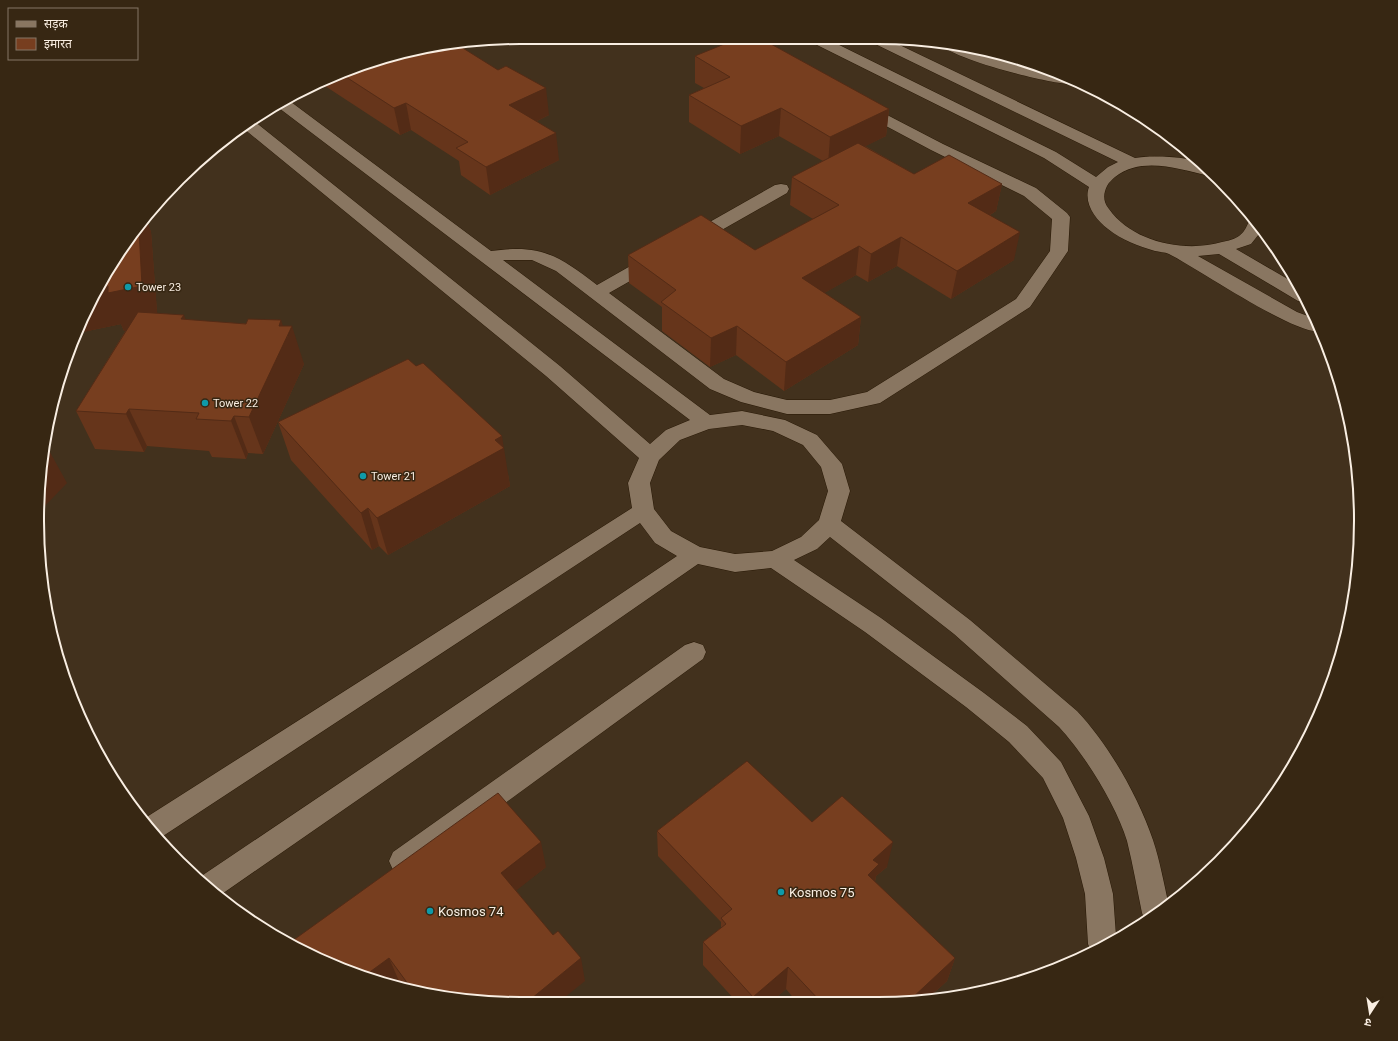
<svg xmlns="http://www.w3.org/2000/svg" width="1398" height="1041" font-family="Roboto,'Noto Sans Devanagari',sans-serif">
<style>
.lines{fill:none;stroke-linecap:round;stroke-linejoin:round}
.street-casing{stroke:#281805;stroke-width:1}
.street{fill:#897661;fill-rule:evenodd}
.wall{fill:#66351b}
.shaded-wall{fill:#532b16}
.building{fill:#773e1f;stroke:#532b16}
.culture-dot{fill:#0f9aa8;stroke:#372713;stroke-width:1.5}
.labels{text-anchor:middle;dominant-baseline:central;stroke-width:3;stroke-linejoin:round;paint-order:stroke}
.poi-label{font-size:11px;fill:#f9eee2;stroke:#372713;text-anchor:start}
.near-poi-label{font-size:13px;fill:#f9eee2;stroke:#372713;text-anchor:start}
.rim{fill:none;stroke:#f9eee2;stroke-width:2}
</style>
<rect width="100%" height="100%" fill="#42311d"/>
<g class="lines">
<defs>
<g id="street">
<path d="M 807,38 L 825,38 L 1056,152 L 1096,177 L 1108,167 L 1118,162 L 869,41 L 867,38 L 885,38 L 1135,158 C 1149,155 1190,156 1202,164 C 1206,166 1210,172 1213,175 L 1209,176 C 1179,169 1142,156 1115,177 C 1112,180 1109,182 1107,186 C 1103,194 1103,202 1109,209 C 1132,242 1185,253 1222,242 C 1228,241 1235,239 1239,236 C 1246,231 1247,224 1251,218 L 1253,218 L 1263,229 L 1251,244 L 1236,249 L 1298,285 L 1308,302 L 1298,301 L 1219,254 L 1198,256 L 1297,312 L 1316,319 L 1320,331 C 1296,336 1197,268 1169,254 C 1165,252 1159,252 1155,251 C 1138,246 1122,240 1108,229 C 1096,220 1083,203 1089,187 L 1044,158 L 809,41 Z"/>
<path d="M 943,44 L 968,48 L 1016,64 L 1064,75 L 1082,84 C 1065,89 951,59 942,45 Z"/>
<path d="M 287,99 L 491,251 C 541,244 558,255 597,285 L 648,256 L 654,255 L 660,256 L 663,260 L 660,264 L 609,293 L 724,379 L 754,392 L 787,400 L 830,400 L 867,392 L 1016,299 L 1050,251 L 1052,219 L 1024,196 L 931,150 L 856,110 L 853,107 L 856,104 L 861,102 L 866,104 L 943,144 L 1036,188 L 1067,213 L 1070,217 L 1068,251 L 1030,307 L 880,403 L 830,414 L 787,414 L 741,402 L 710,389 L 556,271 L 532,260 L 503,260 L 710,415 L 742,411 L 785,420 L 817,435 L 842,464 L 850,491 L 841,521 L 970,620 L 1077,711 C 1109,745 1138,796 1153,840 C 1160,861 1164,884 1169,906 L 1145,920 L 1142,913 C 1137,889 1133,865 1127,841 C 1116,805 1085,755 1059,727 L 954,634 L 830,537 L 817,549 L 794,560 L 881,618 L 984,693 L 1027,726 L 1061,762 L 1089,816 L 1104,858 L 1113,894 L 1116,936 L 1091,951 L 1088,944 L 1085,894 L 1076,858 L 1063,818 L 1043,778 L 1009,742 L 966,707 L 865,632 L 771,568 L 735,572 L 698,564 L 219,896 L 202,884 L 197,879 L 677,556 L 655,543 L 640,523 L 160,838 L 142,820 L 632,508 L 628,483 L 639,458 L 546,376 L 243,128 L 254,121 L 560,366 L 650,444 L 666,430 L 690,420 L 275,105 ZM 742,425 L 773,431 L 803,445 L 821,467 L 828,491 L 819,520 L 801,537 L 772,551 L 735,554 L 700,547 L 671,531 L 654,509 L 650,483 L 659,460 L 680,440 L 709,429 Z"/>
<polygon points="781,184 787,185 789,189 787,193 697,244 691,245 685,244 682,240 685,236 775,185"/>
<polygon points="694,642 703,645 706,652 703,659 413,870 403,874 393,870 389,861 393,852 685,645"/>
</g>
</defs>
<!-- street casing -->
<use href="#street" class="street-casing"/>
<!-- street -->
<use href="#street" class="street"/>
</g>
<!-- wall -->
<g class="wall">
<polygon points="395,54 549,115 537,121 559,160 490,195 461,175 459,161 411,130 400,135 322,84"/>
<polygon points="695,56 889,109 886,136 865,146 914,174 1002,184 996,211 990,215 1014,260 951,299 897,266 868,282 856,275 824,293 861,317 858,345 784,391 736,355 710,367 662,331 662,307 629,283 628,255 755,250 813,219 790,205 792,177 823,161 779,136 740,154 689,122 689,95 704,88 695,83"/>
<polygon points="146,219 151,232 157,313 186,320 283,326 304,364 263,454 248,453 246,459 212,457 209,451 147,446 144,452 95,449 76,411 126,330 124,331 121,324 78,333 87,306"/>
<polygon points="278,422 508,474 510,486 388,555 379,546 372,550 291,460"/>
<polygon points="812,822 887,867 876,876 875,882 955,958 947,981 926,1000 796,1001 786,989 772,1001 736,1001 703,965 703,942 721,928 721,922 658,856 657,831"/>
<polygon points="546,867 516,890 585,981 489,1003 403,986 399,981 394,984 365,978 288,944"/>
</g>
<!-- shaded-wall -->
<g class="shaded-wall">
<polygon points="546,88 549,115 513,133 509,105"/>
<polygon points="406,103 411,130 400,135 394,108"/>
<polygon points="781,108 779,136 740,154 741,126"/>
<polygon points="889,109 886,136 828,165 830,137"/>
<polygon points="556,133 559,160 490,195 486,167"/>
<polygon points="1002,184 996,211 963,231 968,203"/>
<polygon points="146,219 151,232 158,324 124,331 121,324 78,333 87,306 100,287 108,286 139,229"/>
<polygon points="1020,232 1014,260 951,299 957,271"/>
<polygon points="901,237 897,266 868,282 871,254"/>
<polygon points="859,246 856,275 800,307 802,278"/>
<polygon points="184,315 198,352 181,319"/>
<polygon points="861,317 858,345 784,391 786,362"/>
<polygon points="281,320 287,338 292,326 304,364 263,454 249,417 279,326"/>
<polygon points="737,326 736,355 710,367 711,338"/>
<polygon points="129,409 147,446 144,452 126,414"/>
<polygon points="234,416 248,453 246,459 231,421"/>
<polygon points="502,436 510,486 388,555 377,518 495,440"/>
<polygon points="46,445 67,483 41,510 45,446"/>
<polygon points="368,508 379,546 372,550 361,513"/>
<polygon points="541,842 546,867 508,897 501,873"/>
<polygon points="893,842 887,867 876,876 873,889 868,875 873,860"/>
<polygon points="389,958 399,981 394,984 363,977"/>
<polygon points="581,958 585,981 559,1002 526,1003"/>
<polygon points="955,958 947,981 926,1000 910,1000"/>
<polygon points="788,967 786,989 772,1001 753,1001 753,997"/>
</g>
<!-- building -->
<g class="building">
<polygon points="739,38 760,38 889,109 830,137 781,108 741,126 689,95 730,77 695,56"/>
<polygon points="458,45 498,70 506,66 546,88 509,105 556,133 486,167 456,148 468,142 406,103 394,108 343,75 395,54"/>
<polygon points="858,143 914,174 949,155 1002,184 968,203 1020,232 957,271 901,237 871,254 859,246 802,278 861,317 786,362 737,326 711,338 661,302 676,290 628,255 701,215 755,250 839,205 792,177"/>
<polygon points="139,229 142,286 108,293 108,286 100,287"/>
<polygon points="138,312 184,315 181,319 246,324 248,319 281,320 279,326 292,326 249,417 234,416 231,421 196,419 199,413 129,409 126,414 76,411"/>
<polygon points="408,359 416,366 423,363 502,436 495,440 504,448 377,518 368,508 361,513 278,422"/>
<polygon points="747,761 812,822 842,796 893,842 873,860 879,864 868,875 955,958 910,1000 820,1001 788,967 753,997 703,942 726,924 721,918 732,909 657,831"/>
<polygon points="498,793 541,842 501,873 553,935 558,931 581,958 526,1003 489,1003 411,988 389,958 363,977 288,944"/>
</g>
<!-- markers -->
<g class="culture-dot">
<circle cx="128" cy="287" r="4"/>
<circle cx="205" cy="403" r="4"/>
<circle cx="363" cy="476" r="4"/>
<circle cx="781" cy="892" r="4"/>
<circle cx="430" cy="911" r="4"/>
</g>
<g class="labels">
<!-- poi labels -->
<g class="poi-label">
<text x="136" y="287">Tower 23</text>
<text x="213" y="403">Tower 22</text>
<text x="371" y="476">Tower 21</text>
</g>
<!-- near-poi labels -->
<g class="near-poi-label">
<text x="789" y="892">Kosmos 75</text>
<text x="438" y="911">Kosmos 74</text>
</g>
</g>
<!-- crop -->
<path d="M0 0H1398V1041H0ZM520 44H878A476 476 0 0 1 1354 520V521A476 476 0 0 1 878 997H520A476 476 0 0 1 44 521V520A476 476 0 0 1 520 44Z" fill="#372713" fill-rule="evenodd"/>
<path class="rim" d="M520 44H878A476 476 0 0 1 1354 520V521A476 476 0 0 1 878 997H520A476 476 0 0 1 44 521V520A476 476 0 0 1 520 44Z"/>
<!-- legend -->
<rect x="8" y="8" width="130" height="52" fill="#372713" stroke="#857766"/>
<rect x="16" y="21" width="20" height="6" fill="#897661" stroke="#857766"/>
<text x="44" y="28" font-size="12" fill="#f9eee2">सड़क</text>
<rect x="16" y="38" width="20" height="12" fill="#773e1f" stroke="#857766"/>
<text x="44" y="48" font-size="12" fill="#f9eee2">इमारत</text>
<!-- north arrow -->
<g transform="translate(1370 1013) rotate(192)" stroke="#372713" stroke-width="3" paint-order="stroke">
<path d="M0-3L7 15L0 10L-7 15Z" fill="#f9eee2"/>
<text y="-6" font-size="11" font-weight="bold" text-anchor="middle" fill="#f9eee2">उ</text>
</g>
</svg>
